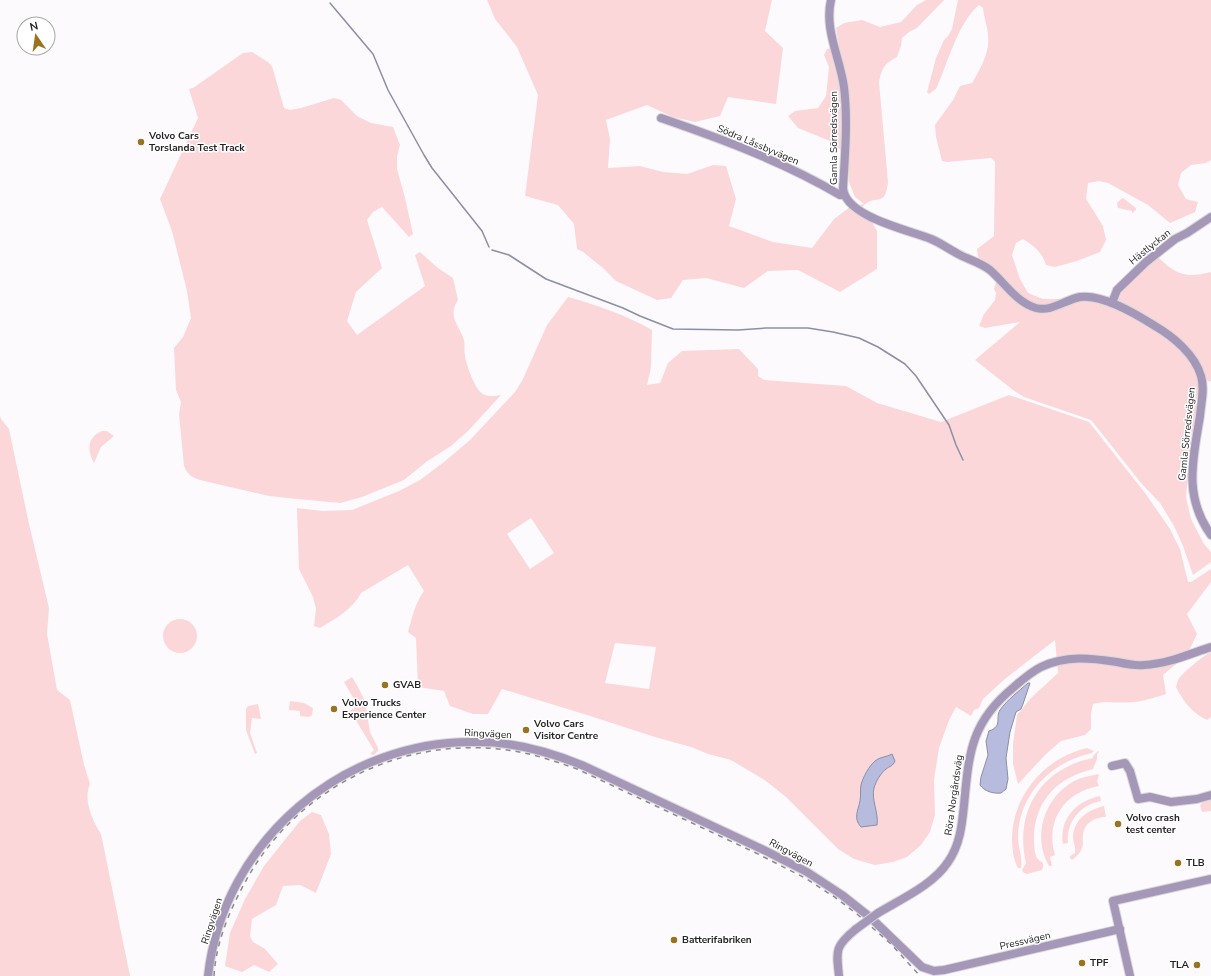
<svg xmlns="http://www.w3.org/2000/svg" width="1211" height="976" font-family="'Nunito Sans',sans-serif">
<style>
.green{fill:#fbd7d9;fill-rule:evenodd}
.water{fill:#b7bbde;stroke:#8b8ea6}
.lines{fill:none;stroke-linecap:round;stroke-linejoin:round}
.stream{stroke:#8b8ea6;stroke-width:1.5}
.minor-casing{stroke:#dad8da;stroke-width:10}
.minor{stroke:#a597b8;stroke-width:8}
.rail{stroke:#8c8a8c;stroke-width:1.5;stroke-dasharray:5 5;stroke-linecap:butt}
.minor-bridge-casing{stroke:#dad8da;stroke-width:10;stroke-linecap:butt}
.minor-bridge{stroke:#a597b8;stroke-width:8}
.poi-dot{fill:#9a731f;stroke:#fff;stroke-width:1.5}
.labels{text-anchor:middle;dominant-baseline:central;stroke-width:3;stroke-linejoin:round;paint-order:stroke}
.poi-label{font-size:10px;font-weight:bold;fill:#252425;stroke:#fff;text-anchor:start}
.street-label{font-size:10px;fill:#252425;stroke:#fff}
</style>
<rect width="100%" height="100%" fill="#fdfafd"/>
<!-- green -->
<g class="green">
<path d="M 487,0 L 772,0 L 765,31 L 783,48 L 776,104 L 728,97 L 720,116 L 695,122 L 673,117 L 647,105 L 606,120 L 610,139 L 608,168 L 640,166 L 663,172 L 687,174 L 713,165 L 726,166 L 736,199 L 729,226 L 773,242 L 812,248 L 834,219 L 850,207 L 864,204 L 855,197 L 849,182 L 849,157 L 830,141 L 798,128 L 788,116 L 795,111 L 818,108 L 826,96 L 829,67 L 824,55 L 827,49 L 839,46 L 836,28 L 844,23 L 862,20 L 880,27 L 901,22 L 917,5 L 926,0 L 944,0 L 917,28 L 909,32 L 902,38 L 901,46 L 897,57 C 884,64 882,68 879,82 L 888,182 C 885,208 877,194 864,205 C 862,207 860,211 858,214 L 872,222 L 877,231 L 877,269 L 840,292 L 798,270 L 768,271 L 744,288 L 706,278 L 683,280 L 671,298 L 657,300 L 616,281 L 603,268 L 583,252 L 577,249 L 574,224 L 558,205 L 525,196 L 538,95 L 517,47 L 495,19 Z"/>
<path d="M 958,0 L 1211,0 L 1211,160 L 1206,163 L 1191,165 L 1181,173 L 1178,185 L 1186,199 L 1198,202 L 1195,212 L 1170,223 L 1148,205 L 1108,183 L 1099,181 L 1088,183 L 1086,199 L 1103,226 L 1106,240 L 1100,252 L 1077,261 L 1055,267 L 1046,265 C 1042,252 1034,246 1023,239 L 1016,243 L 1012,255 L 1020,279 L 1028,293 L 1043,299 L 1061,299 L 1076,294 L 1089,293 L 1119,298 L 1122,288 L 1157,256 C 1175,274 1185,279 1211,272 L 1211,381 L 1209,382 L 1206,379 L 1201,368 L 1186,354 L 1197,371 L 1199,390 L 1194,429 L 1189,458 L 1186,463 L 1186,471 L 1188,475 L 1186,497 L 1191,519 L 1204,544 L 1211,552 L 1211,562 L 1193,575 L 1183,546 L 1174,526 L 1160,503 L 1141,483 L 1091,420 L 1024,397 L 1013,390 L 975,360 L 1020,322 L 985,328 L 979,326 L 984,314 L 995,300 L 996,293 L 994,289 L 996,282 L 1007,283 L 991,266 L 978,257 L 977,249 L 994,236 L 995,162 L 991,158 L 947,162 L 942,161 L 936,137 L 935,125 L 953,100 L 960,86 L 972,83 C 980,69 990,53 988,36 C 988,28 984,18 983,8 L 979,5 C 957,24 948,63 936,89 L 929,94 L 927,92 L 936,58 L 944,40 L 948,36 L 952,29 Z"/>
<path d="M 252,52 L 268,62 L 272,66 L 284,108 L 290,110 L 301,108 L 334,98 L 341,100 L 357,116 L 371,123 L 393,127 L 400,145 L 397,156 L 397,169 L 405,198 L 413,234 L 409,237 L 382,207 L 373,212 L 367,220 L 382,268 L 356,292 L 347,321 L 357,335 L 425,286 L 415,255 L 420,252 L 438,268 L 453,278 L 458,300 C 447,317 459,324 464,340 C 465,345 464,351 465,356 C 466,364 475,390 483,394 C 488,397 496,396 501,395 L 468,431 L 451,446 L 426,462 L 404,480 L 362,497 L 340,503 L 297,499 L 269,496 L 204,481 C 193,478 189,477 184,466 L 179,414 L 181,402 L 176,390 L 174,348 L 183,337 L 191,318 L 187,291 L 172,231 L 160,199 L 198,118 L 189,89 L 193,88 L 243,53 Z"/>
<polygon points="1123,198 1136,208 1136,210 1132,213 1132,211 1118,208 1117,203 1121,199"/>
<path d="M 568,297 C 597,305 626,315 652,330 L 651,367 L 647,385 L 660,383 L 668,363 L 682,351 L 739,349 L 758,369 L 758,376 L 764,380 L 846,386 L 877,403 L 941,422 L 1009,395 L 1089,422 L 1145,493 L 1170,529 L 1180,549 L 1188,582 L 1191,582 L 1211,569 L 1211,582 L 1187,614 L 1197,634 L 1187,655 L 1163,675 L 1166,694 C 1156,697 1145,701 1135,702 C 1121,704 1105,700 1093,704 L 1091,714 L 1091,729 L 1085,735 L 1061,741 L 1046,754 L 1018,784 L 1013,764 L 1013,744 L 1017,715 L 1031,698 L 1058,673 L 1055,640 L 1006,678 L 983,699 L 979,708 L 974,710 L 971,716 L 956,707 L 949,720 L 939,748 L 934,780 L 935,815 L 930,832 L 921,845 L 907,857 L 893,862 L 875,865 L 854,859 L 838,849 L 786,797 L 766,781 L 731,760 L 708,754 L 691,747 L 655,737 L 587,715 L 502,689 L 488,714 L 473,714 L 450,706 L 444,691 L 418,687 L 416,638 L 408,632 C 412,618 415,603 424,591 L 408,565 L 361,593 C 353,609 335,619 320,628 L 314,626 L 316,609 L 313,597 L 299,569 L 297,508 L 323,511 L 352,510 L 399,491 L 420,480 L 444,462 L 470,440 L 515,392 L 523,379 L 547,325 ZM 531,518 L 554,553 L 530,569 L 507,534 ZM 615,643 L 656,647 L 649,689 L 605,683 Z"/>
<path d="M 0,416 L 1,419 L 9,429 L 29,524 L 49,608 L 47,634 L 57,690 L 70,700 L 84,765 L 90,784 C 83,799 92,820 101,834 L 130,976 L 0,976 Z"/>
<path d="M 102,431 L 107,431 L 114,436 L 101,447 L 94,463 C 87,450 87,437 102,431 Z"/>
<circle cx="180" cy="636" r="17"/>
<path d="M 1211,652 L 1211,717 L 1207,720 C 1192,713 1183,701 1176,687 C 1177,685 1177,682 1178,680 C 1182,673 1203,656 1211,652 Z"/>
<polygon points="352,677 358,687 365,701 370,732 378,748 378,751 374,755 370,754 374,750 352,714 347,717 346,713 358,706 344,682"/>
<polygon points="290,701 304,703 313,708 312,715 309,717 300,716 300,711 289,710"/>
<polygon points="258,704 261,719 252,718 250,733 257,753 255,754 246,730 246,709 248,706"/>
<path d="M 1087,748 L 1094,751 L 1092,753 C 1051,762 1019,794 1018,837 C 1018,845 1023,861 1021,868 L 1018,868 C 1013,859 1012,847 1012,838 C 1013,794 1045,758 1087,748 Z"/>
<path d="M 1098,751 L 1099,752 L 1097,754 L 1097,759 L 1093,769 C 1059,777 1036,799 1034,835 C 1034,840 1034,856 1038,859 C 1039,861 1041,861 1043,863 L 1043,867 L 1042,870 L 1027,874 L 1024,873 L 1022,870 L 1026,863 C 1014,812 1041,768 1093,758 L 1093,756 Z"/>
<path d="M 1098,774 L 1099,775 L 1097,781 L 1099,786 C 1064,792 1045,821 1055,855 L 1050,857 L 1052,866 L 1049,866 C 1032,836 1044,798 1074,781 C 1082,777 1090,776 1098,774 Z"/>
<path d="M 1100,796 L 1101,801 C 1080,805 1066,822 1068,843 L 1063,844 C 1059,819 1076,801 1100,796 Z"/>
<polygon points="1211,797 1211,811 1202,812 1200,805 1208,798"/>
<path d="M 1104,806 L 1106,817 C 1095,817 1084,823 1083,835 C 1082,839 1084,845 1082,848 C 1080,853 1077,856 1072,860 L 1070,858 L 1070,856 L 1075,853 C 1076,847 1073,842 1073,837 C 1074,819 1088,810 1104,806 Z"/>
<polygon points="312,812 321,815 329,834 331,854 316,893 300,885 283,886 276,905 252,919 250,936 253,942 265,949 278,964 269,972 254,965 242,972 225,966 230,933 245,899 264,866 300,821"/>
</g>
<!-- water -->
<g class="water">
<path d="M 1028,683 L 1030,683 L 1023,704 L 1021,709 L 1016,712 L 1010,732 L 1006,758 L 1008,779 L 1006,789 L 1001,793 C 993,794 984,791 980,785 L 981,777 L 988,755 L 986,741 L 989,731 C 1003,726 995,718 1000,710 C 1007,700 1019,691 1028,683 Z"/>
<path d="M 892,754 L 895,761 C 893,766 890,766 886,769 C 881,773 876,781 874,788 C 871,800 879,813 877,825 L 861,827 C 853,818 858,811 860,801 C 861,796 860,790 861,785 C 863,777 869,766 875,761 C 879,757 887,757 892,754 Z"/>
</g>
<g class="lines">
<!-- stream -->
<g class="stream">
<polyline points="330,3 373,54 388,90 424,155 432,168 482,231 489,247"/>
<polyline points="492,250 509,255 546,279 623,308 640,316 673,329 738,330 766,328 808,328 833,332 859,338 878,347 905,364 916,376 949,425 956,445 963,460"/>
</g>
<defs>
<g id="minor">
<path d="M 831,0 C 824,29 840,58 844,87 C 848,120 845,155 843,188 C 845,217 909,230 931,239 C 941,243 950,250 960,255 C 970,260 981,263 990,270 C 1005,283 1016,302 1036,308 C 1051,312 1065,300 1080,297 C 1103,294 1136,314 1155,326 C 1174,337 1195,355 1201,376 C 1205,389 1201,403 1200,416 C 1193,459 1183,496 1211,535"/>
<path d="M 661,118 C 722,139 784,162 840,195 L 844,195"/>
<polyline points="1112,303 1117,290 1146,262 1175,239 1187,233 1211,217"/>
<polyline points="1112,766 1125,763 1130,771 1138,799 1150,797 1171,802 1197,799 1211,795"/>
<path d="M 878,913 C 901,899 933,885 948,862 C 960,845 962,825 964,805 C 969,752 971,722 1014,687 C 1022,680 1031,672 1041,667 C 1066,655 1091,658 1117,662 C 1126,664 1135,666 1144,665 C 1168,664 1189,654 1211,647"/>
<path d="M 208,976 C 223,841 344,738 479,742 C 516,742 550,752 584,766 L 766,851 L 807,872 L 842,895 L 871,918 L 922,967 L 934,971 L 944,970 L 1120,929"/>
<path d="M 839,976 C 836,950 835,946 856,929"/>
<polyline points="1130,976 1113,901 1211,879"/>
</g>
</defs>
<!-- minor casing -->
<use href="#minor" class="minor-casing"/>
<!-- minor -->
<use href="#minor" class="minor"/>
<!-- rail -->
<path class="rail" d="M 214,976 C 216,941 231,907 248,877 C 300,786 404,736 507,750 C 531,753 554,761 577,769 L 756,853 L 805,878 L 836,898 L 858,915 L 891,944 L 920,976"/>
<defs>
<polyline id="minor-bridge" points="856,929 878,913"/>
</defs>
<!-- minor-bridge casing -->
<use href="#minor-bridge" class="minor-bridge-casing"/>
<!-- minor-bridge -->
<use href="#minor-bridge" class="minor-bridge"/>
</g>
<!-- markers -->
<g class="poi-dot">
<circle cx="141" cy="142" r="4"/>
<circle cx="385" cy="685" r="4"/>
<circle cx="334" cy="709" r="4"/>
<circle cx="526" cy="730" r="4"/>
<circle cx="1118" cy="824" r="4"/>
<circle cx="1178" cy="863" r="4"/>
<circle cx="674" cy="940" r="4"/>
<circle cx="1082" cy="963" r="4"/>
<circle cx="1197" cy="965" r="4"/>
</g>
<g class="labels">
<!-- poi labels -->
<g class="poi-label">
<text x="149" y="136">Volvo Cars<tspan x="149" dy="12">Torslanda Test Track</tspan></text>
<text x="393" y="685">GVAB</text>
<text x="342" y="703">Volvo Trucks<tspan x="342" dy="12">Experience Center</tspan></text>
<text x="534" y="724">Volvo Cars<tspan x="534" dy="12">Visitor Centre</tspan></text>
<text x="1126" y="818">Volvo crash<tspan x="1126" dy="12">test center</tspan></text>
<text x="1186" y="863">TLB</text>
<text x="682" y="940">Batterifabriken</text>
<text x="1090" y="963">TPF</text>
<text x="1189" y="965" text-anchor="end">TLA</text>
</g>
<!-- street labels -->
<g class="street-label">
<text transform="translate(834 138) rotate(-90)">Gamla Sörredsvägen</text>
<text transform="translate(758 145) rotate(23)">Södra Låssbyvägen</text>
<text transform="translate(1150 247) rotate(-39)">Hästlyckan</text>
<text transform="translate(1187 434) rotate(-84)">Gamla Sörredsvägen</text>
<text transform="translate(488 734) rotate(3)">Ringvägen</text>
<text transform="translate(954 795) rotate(-82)">Röra Norgårdsväg</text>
<text transform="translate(791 853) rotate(28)">Ringvägen</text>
<text transform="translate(212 921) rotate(-72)">Ringvägen</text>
<text transform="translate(1025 941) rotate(-13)">Pressvägen</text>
</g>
</g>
<!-- north arrow -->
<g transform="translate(36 36) rotate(347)"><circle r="19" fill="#ffffff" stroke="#a8a7a8"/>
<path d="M0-3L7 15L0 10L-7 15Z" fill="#9a731f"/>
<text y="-6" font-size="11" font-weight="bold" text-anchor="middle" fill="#252425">N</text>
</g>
</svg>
